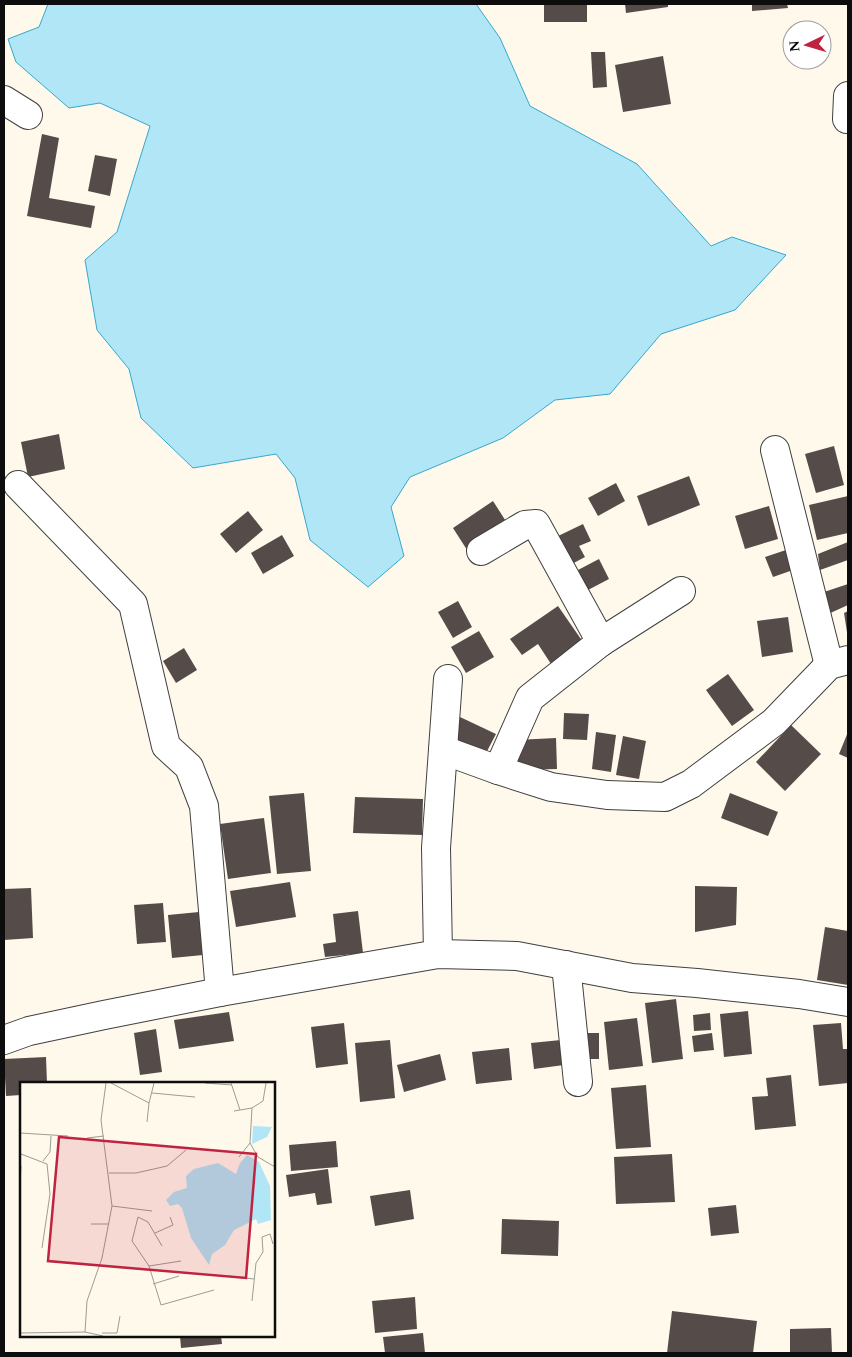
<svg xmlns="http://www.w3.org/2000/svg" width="852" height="1357" font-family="Spectral,serif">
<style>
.water{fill:#b1e6f6;stroke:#37a7ce}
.building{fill:#554c49}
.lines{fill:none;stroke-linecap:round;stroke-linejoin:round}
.minor-casing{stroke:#404040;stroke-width:30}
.minor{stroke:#fff;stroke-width:28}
.inset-road{fill:none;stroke:#9e9b93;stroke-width:1}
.view{fill:#be2441;fill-opacity:0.15;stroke:#be2441;stroke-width:2.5}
.inset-edge{fill:none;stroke:#0d0d0d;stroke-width:2.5}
</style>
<rect width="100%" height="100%" fill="#fff9ec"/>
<!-- water -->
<polygon class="water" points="48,4 476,4 500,38 530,106 637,164 711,246 732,237 786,255 735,310 661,334 610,394 555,400 503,438 410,477 391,507 404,556 368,587 310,540 295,478 276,454 193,468 141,418 129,369 97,330 85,260 117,232 150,126 100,103 69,108 16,62 8,39 39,27"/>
<!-- building -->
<g class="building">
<rect x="544" y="4" width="43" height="18"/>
<polygon points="625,4 668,4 668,7 626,13"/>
<polygon points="752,4 787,4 788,8 752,11"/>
<polygon points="591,52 605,52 607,87 593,88"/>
<polygon points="663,56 671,104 623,112 615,65"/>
<polygon points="42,134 59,138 49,198 95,206 91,228 27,216"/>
<polygon points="95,155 117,159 110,196 88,191"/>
<polygon points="59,434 65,469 28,477 21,442"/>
<polygon points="834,446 844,485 816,493 805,454"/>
<polygon points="689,476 700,505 648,526 637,496"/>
<polygon points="616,483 625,501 598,516 588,498"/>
<polygon points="848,496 848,533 817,540 809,505"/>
<polygon points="493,501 509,526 469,553 453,528"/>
<polygon points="769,506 778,539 745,549 735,516"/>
<polygon points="248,511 263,530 236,553 220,534"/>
<polygon points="583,524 591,541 579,546 585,557 568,566 554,538"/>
<polygon points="282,535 294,556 263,574 251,553"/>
<polygon points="848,542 848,560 820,570 818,554"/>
<polygon points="786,550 793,570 773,577 765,557"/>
<polygon points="599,559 609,579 588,590 578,570"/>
<polygon points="848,584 848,605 826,615 824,592"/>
<polygon points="458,601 472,627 453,638 438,612"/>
<polygon points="558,606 583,642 551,664 538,644 522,655 510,639"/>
<polygon points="848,611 848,631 847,632 844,613"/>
<polygon points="788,617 793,652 762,657 757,621"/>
<polygon points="479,631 494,657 466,673 451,647"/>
<polygon points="184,648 197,670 176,683 163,661"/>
<polygon points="728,674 754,710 732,726 706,690"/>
<polygon points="564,713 589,714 587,740 563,739"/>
<polygon points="460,717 496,734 484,757 449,740"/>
<polygon points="791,725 821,754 785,791 756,762"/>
<polygon points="596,732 616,735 611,772 592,769"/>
<polygon points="848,732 848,758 839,754"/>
<polygon points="623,736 646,741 639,779 616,775"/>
<polygon points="556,738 557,769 517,770 516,740"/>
<polygon points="304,793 311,871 277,874 269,796"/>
<polygon points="730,793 778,812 768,836 721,818"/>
<polygon points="355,797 423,799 422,835 353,833"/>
<polygon points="264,818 271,873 228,879 220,824"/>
<polygon points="290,882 296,917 236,927 230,891"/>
<polygon points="695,886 737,887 736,925 695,932"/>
<polygon points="31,888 33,938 4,940 4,889"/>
<polygon points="163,903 166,942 137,944 134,905"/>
<polygon points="358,911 363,953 325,957 323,944 336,942 333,914"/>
<polygon points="199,912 203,955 172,958 168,915"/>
<polygon points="825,927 848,931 848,985 817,980"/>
<polygon points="676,999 683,1059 652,1063 645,1003"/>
<polygon points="748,1011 752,1054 724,1057 720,1014"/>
<polygon points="229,1012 234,1041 179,1049 174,1020"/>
<polygon points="710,1013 711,1030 694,1031 693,1015"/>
<polygon points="637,1018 643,1066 609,1070 604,1022"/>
<polygon points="344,1023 348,1064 316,1068 311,1027"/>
<polygon points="841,1023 843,1049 848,1049 848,1083 819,1086 813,1025"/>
<polygon points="156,1029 162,1072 140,1075 134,1033"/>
<rect x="577" y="1033" width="22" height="26"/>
<polygon points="712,1033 714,1050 694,1052 692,1036"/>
<polygon points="390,1040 395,1098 360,1102 355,1043"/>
<polygon points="561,1040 564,1065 534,1069 531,1043"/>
<polygon points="509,1048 512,1080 476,1084 472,1052"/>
<polygon points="440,1054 446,1080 404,1092 397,1065"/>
<polygon points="46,1057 47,1083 21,1083 21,1095 6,1096 4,1059"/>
<polygon points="791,1075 796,1126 755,1130 752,1097 768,1096 766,1078"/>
<polygon points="646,1085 651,1147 616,1149 611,1088"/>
<polygon points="336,1141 338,1167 291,1171 289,1145"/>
<polygon points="672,1154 675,1202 616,1204 614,1157"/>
<polygon points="328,1169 332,1203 317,1205 315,1193 289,1197 286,1175"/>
<polygon points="410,1190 414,1219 375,1226 370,1196"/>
<polygon points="736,1205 739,1233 711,1236 708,1208"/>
<polygon points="502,1219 559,1221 558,1256 501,1254"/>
<polygon points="415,1297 417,1329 375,1333 372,1301"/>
<polygon points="672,1311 757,1321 753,1353 667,1353"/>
<polygon points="831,1328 832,1353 790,1353 790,1329"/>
<polygon points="423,1333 425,1353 385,1353 383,1337"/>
<polygon points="180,1336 221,1336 222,1344 181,1348"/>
</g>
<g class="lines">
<defs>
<g id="minor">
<polyline points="4,100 28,115"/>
<polyline points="847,119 848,96"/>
<polyline points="775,450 829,665"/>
<polyline points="18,485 133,604 166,746 189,767 204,806 220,992"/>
<polyline points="481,551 525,525 536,524 601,642"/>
<polyline points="681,591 601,642 530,698 498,770 551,787 607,795 665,797 691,784 774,722 829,665 848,660"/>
<polyline points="443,750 498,770"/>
<polyline points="438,954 436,848 448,679"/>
<polyline points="566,965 578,1082"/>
<polyline points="4,1040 29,1031 104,1015 220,992 438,954 517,956 632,978 697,983 799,994 848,1002"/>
</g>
</defs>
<!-- minor casing -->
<use href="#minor" class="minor-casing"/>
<!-- minor -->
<use href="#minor" class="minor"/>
</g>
<!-- overview -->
<g transform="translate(20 1082)">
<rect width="255" height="255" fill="#fff9ec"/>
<path d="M 233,44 L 252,45 L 247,55 L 232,62 ZM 227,73 L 239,80 L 250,104 L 251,138 L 238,142 L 236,137 L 214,148 L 205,163 L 192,172 L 189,183 L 171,156 L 162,126 L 158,122 L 150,124 L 146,118 L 154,110 L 167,106 L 166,94 L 174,87 L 198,81 L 216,92 L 220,81 Z" fill="#b1e6f6"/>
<path class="inset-road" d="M 91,1 L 129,21 L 127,40M 185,1 L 212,3M 211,1 L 220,28M 246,1 L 243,19 L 232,26 L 230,61 L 238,75 L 255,85M 132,11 L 175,15M 129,21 L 134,1M 214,29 L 232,26M 0,51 L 48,54M 67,56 L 84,54M 1,72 L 27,82 L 30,112 L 22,166M 219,75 L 230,61M 23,79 L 30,70 L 31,54M 89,91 L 116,91 L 147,84 L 166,68M 0,102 L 1,84M 92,124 L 132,129M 71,142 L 89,142M 135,151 L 153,143 L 150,135M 255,160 L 255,241M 142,164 L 128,140 L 118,135 L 112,159 L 129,184 L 141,223 L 194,208M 129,184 L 161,179M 208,194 L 234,197M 133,202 L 159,194M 232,219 L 236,181 L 243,170 L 242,155 L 250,152 L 253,162M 65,250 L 83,254M 0,251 L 65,250 L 67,219 L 82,176 L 92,124 L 81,38 L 86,1M 82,251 L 97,251 L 100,234"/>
<path class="view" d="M 39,55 L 236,72 L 226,196 L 28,179 Z"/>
<rect width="255" height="255" class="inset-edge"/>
</g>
<!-- border -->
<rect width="852" height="1357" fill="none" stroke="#0d0d0d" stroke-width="10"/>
<!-- north arrow -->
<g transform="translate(807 45) rotate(265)"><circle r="24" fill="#ffffff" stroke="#9e9e9e"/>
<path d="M0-4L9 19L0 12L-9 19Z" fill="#be2441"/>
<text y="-8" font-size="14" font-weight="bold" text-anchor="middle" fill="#0d0d0d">N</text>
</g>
</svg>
